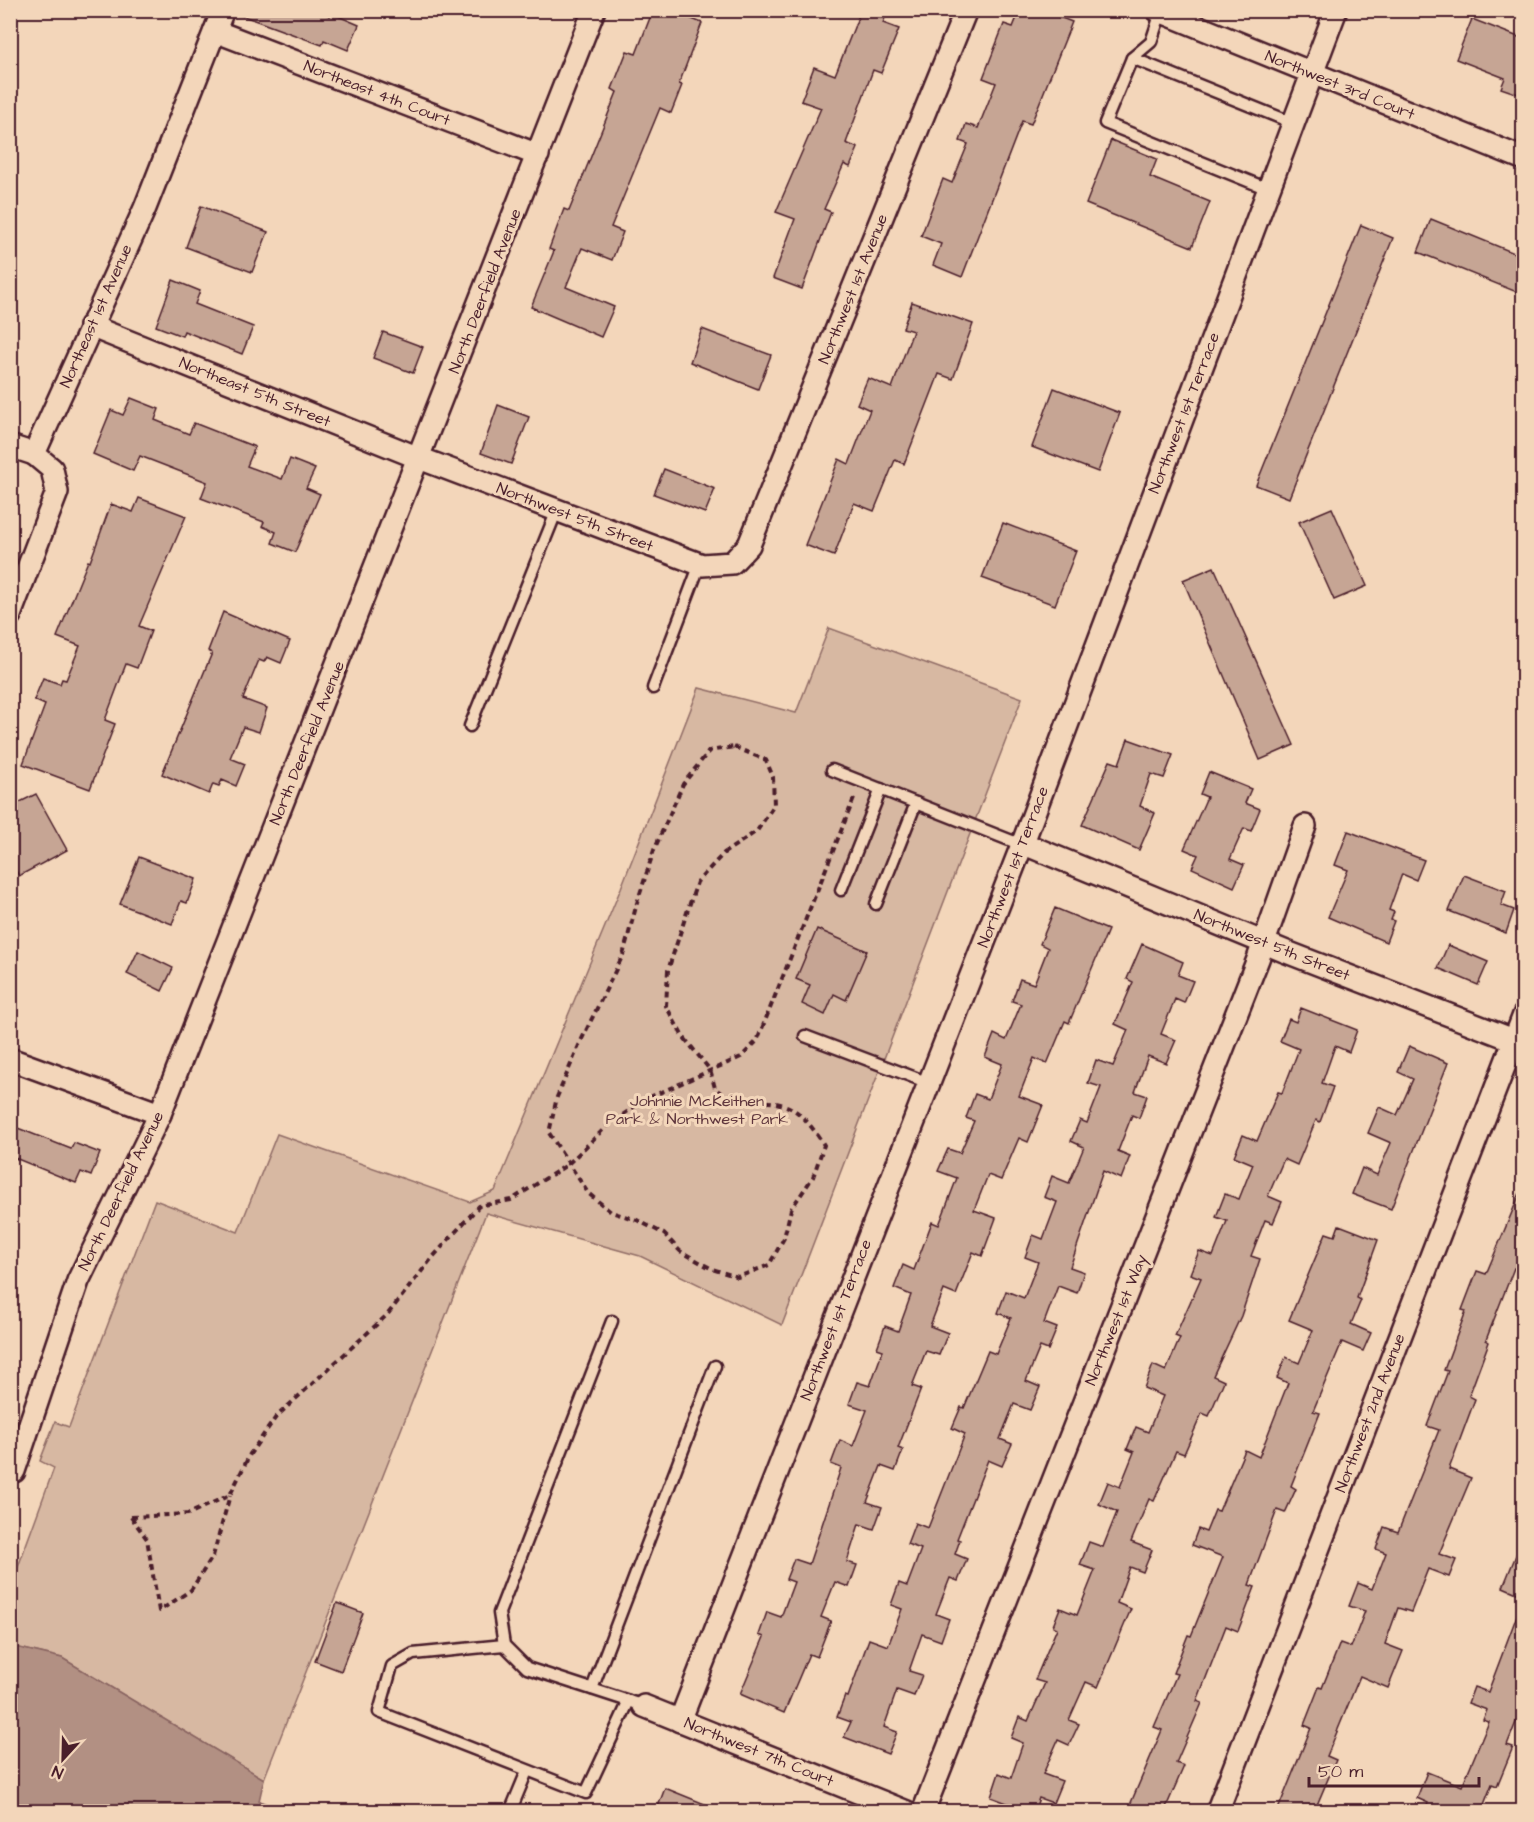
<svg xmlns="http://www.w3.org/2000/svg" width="1534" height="1822" font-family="'Architects Daughter',sans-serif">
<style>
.green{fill:#d7b8a2;stroke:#906c66;stroke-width:1.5}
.water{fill:#b29083;stroke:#886360;stroke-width:1.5}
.building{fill:#c6a594;stroke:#4a1f2b;stroke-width:1.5}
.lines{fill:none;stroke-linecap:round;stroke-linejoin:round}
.lane-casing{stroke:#4a1f2b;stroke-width:15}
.street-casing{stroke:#4a1f2b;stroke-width:26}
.path{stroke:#4a1f2b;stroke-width:4;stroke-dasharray:6 4.5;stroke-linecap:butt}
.lane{stroke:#f3d6ba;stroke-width:10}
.street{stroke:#f3d6ba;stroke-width:21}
.labels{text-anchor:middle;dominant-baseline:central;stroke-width:6;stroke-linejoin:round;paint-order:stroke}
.street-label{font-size:16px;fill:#4a1f2b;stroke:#f3d6ba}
.park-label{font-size:16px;fill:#5f363d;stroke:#f3d6ba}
</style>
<rect width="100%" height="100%" fill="#f3d6ba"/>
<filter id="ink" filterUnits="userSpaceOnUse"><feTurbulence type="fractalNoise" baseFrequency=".0167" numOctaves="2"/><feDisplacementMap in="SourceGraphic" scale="12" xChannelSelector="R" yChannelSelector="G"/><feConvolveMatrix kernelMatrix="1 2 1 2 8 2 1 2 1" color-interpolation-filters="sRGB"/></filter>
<g filter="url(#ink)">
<!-- green -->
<polygon class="green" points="829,628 1022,698 782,1325 640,1256 486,1213 264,1779 62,1658 11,1646 10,1589 54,1468 40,1461 55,1422 69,1427 155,1200 238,1232 277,1134 470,1202 495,1191 621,888 699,688 796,713"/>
<!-- water -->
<polygon class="water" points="11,1646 62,1658 264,1779 259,1801 286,1811 11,1811"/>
<!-- building -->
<g class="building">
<polygon points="235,10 315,10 330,16 331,13 359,25 348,50 324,40 322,45 235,13"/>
<polygon points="653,10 669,10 702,23 679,84 682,85 671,113 660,108 611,227 623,232 612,260 582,248 566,287 614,307 601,337 531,307 554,251 549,249 564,209 569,211 617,92 612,89 627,51 636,54"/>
<polygon points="861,10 888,10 883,23 899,29 881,73 873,70 846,143 858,148 850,167 844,164 824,209 831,212 802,289 773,278 795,219 776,212 821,108 801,101 814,67 835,75"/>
<polygon points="1020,10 1041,10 1072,22 1031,124 1022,121 962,277 933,265 941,244 921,236 943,179 952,183 968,144 960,141 966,124 978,128 996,83 983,78 1004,24 1013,27"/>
<polygon points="1472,19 1521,38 1524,33 1524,96 1501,88 1505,78 1456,59"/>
<polygon points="1111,140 1157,159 1150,177 1210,202 1192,247 1086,204"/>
<polygon points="201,206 268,232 252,272 186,247"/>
<polygon points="1431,219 1524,257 1524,295 1418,252"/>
<polygon points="1361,225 1393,238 1289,498 1256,485"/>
<polygon points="173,280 200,291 195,304 253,327 242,354 184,331 182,336 156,326"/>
<polygon points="912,302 973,324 953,379 939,374 904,464 895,460 874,511 854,503 834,556 805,545 839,459 849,464 870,410 857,404 868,378 892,388 913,331 903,328"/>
<polygon points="702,329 771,355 758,389 690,362"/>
<polygon points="383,332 423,347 413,373 373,358"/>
<polygon points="1054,388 1120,413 1098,472 1032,447"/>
<polygon points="131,398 159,409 155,420 189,434 194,423 255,447 247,466 282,479 290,459 315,469 306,488 320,494 295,552 272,543 276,532 262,526 264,522 201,498 207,482 140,456 133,471 93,454 111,410 123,415"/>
<polygon points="498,405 529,417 511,464 481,453"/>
<polygon points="664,469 715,489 705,513 654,494"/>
<polygon points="139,498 186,516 139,626 151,631 137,668 126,664 105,720 115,724 90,789 23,764 45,705 34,700 43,678 60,684 62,679 66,680 80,646 57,637 88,561 90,562 111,504 133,512"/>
<polygon points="1332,508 1367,586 1334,600 1299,522"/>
<polygon points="1003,523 1076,551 1055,605 982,578"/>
<polygon points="1214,567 1294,745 1260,760 1183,580"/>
<polygon points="223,612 290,641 281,663 267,657 264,662 259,660 243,699 267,708 259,732 243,727 230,758 245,764 236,786 222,780 219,786 213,784 209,794 162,774 212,653 208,651"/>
<polygon points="1128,739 1173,755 1164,778 1151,774 1140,806 1155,813 1139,850 1082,825 1110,761 1119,764"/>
<polygon points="1209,772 1251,789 1245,803 1260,809 1251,831 1244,828 1230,859 1244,865 1234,887 1192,868 1198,855 1184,849 1207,797 1200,794"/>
<polygon points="36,794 67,850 19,876 10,861 10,807"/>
<polygon points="1348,831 1424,860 1416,880 1402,874 1389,910 1394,912 1391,920 1394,921 1386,942 1328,917 1348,870 1335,865"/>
<polygon points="139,857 196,879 187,903 181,901 172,924 120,904"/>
<polygon points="1464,875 1506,891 1501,905 1514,910 1506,933 1449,911"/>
<polygon points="1055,908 1108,930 1069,1023 1065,1021 1047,1064 1034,1058 1019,1096 1043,1105 1028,1142 1019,1138 1001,1180 988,1175 974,1210 996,1218 982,1256 973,1252 956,1295 944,1290 930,1326 948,1333 939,1355 926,1351 912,1386 921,1389 898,1448 903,1450 895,1471 881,1466 867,1502 882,1507 874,1529 859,1524 847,1562 857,1565 849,1587 835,1582 821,1617 831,1621 817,1657 809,1654 784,1713 740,1694 764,1637 759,1635 767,1612 781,1617 794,1582 786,1579 794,1559 809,1564 841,1468 831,1464 840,1440 853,1446 867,1410 849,1404 857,1382 870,1386 883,1350 877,1348 885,1326 898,1331 911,1295 894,1288 903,1265 914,1270 932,1222 939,1225 957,1178 938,1171 948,1149 960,1153 974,1121 966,1118 975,1094 988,1099 1002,1064 985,1057 994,1034 1006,1040 1021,1004 1012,1001 1020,979 1034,984 1048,948 1040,944"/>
<polygon points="817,929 867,951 846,1000 834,994 825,1015 802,1004 810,985 796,979"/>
<polygon points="1142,944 1183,962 1178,975 1193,981 1184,1003 1175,999 1161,1034 1176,1040 1166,1063 1148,1056 1135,1092 1147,1096 1139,1118 1132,1115 1118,1151 1130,1156 1121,1179 1103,1171 1070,1267 1084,1272 1077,1293 1058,1286 1044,1323 1057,1328 1048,1350 1040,1347 1026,1381 1040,1387 1030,1410 1014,1404 1000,1439 1012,1444 1002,1466 988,1460 957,1539 960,1540 955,1554 967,1559 958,1581 950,1578 936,1614 949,1619 941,1641 922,1634 909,1671 922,1675 914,1696 897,1690 884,1727 897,1732 888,1754 844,1737 851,1722 837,1717 845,1696 848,1697 869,1639 888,1646 902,1609 891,1605 899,1583 907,1586 921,1549 907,1544 915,1523 928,1528 965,1434 952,1428 961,1407 964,1408 988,1351 996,1354 1011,1318 998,1313 1006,1291 1024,1298 1038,1262 1025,1257 1033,1235 1043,1239 1057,1202 1044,1197 1052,1176 1069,1183 1084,1147 1071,1141 1080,1120 1087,1123 1101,1087 1088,1083 1096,1060 1113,1066 1128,1030 1115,1024 1133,982 1127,979"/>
<polygon points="1448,945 1488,962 1478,985 1438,968"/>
<polygon points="138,951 173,968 162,991 127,974"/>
<polygon points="1301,1008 1357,1030 1349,1052 1335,1046 1322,1083 1333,1087 1320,1122 1316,1120 1297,1165 1284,1159 1268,1196 1282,1202 1273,1223 1265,1220 1251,1256 1260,1259 1241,1316 1213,1376 1224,1381 1209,1416 1202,1413 1184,1454 1176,1451 1154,1501 1149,1499 1131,1542 1152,1550 1143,1572 1130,1567 1117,1603 1131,1609 1098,1687 1086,1682 1069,1720 1079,1724 1069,1745 1058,1740 1043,1774 1062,1781 1053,1803 1039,1798 1034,1812 1031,1812 991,1797 999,1773 1011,1778 1023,1743 1011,1738 1019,1717 1028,1721 1045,1683 1035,1680 1057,1628 1053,1626 1060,1608 1077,1615 1095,1570 1080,1565 1089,1542 1103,1547 1117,1512 1099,1504 1108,1482 1120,1487 1134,1452 1127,1449 1136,1427 1148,1432 1163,1396 1144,1388 1153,1365 1166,1371 1180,1338 1175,1336 1201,1278 1190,1274 1199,1251 1213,1256 1227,1221 1216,1217 1225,1194 1239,1199 1253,1164 1234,1156 1243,1135 1257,1141 1278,1092 1282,1093 1299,1049 1280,1041 1289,1019 1296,1022"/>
<polygon points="1409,1046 1448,1063 1391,1209 1352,1194 1362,1168 1377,1175 1391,1143 1368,1133 1379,1107 1397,1115 1413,1079 1398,1072"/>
<polygon points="10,1125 71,1149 74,1143 100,1153 91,1176 81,1172 76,1183 10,1156"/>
<polygon points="1523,1186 1524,1272 1514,1268 1486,1340 1489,1342 1469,1396 1475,1399 1449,1469 1471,1478 1439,1554 1456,1560 1449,1577 1428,1569 1411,1612 1398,1608 1385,1644 1403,1651 1388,1688 1360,1676 1327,1756 1336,1760 1314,1812 1277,1812 1311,1728 1304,1725 1319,1687 1322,1688 1340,1643 1351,1647 1365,1611 1349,1606 1358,1583 1372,1589 1386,1553 1376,1549 1384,1527 1398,1532 1439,1430 1427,1426 1448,1371 1444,1370 1466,1311 1462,1310 1477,1271 1486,1274"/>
<polygon points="1339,1225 1378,1240 1357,1298 1361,1300 1351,1324 1371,1333 1363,1351 1342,1342 1313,1411 1320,1413 1291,1486 1296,1489 1285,1513 1277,1510 1249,1585 1255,1587 1238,1631 1226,1626 1197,1701 1202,1703 1176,1763 1184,1766 1164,1812 1127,1812 1162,1730 1154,1727 1177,1674 1173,1673 1188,1635 1191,1636 1223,1557 1192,1545 1198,1529 1206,1532 1215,1510 1219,1511 1245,1450 1259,1457 1288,1383 1277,1378 1286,1357 1299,1363 1313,1330 1289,1320 1326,1233 1335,1236"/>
<polygon points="1523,1538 1524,1538 1524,1596 1503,1587"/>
<polygon points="1522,1602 1524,1702 1507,1745 1513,1747 1497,1786 1492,1784 1481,1812 1425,1812 1428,1803 1417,1798 1427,1772 1462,1786 1489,1722 1483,1720 1487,1710 1468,1703 1474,1687 1488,1692"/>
<polygon points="337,1603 363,1613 341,1671 315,1661"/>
<polygon points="665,1788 722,1811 722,1812 656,1812"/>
</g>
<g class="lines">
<defs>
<g id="lane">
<polyline points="1132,58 1151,42 1161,12"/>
<polyline points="1268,189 1105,123 1132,58 1293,123"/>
<polyline points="653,688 700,564"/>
<polyline points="470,726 557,510"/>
<polyline points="832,770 1022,845"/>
<polyline points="841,890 881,789"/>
<polyline points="876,904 916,803"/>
<polyline points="805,1036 929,1083"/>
<polyline points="612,1321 499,1613 504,1645 527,1668 644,1706"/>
<polyline points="504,1645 413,1654 392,1666 379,1712 586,1793 629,1701"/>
<polyline points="592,1689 715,1366"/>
<polyline points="510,1812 527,1771"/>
</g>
<g id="street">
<polyline points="1157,10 1524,159"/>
<polyline points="215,31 538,155"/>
<polyline points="90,326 419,458 702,565 732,563 749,545 966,10"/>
<polyline points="10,446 34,454"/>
<polyline points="10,615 57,492 52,469 34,454 145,208 223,10"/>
<polyline points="1022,843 1284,951 1524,1044"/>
<polyline points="10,1059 160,1114"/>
<polyline points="10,1470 14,1471 78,1281 160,1114 594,10"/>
<polyline points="644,1706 907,1812"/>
<polyline points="680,1721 1022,845 1336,10"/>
<polyline points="923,1812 1258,959 1305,826"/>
<polyline points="1217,1812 1524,1015"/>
</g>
</defs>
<!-- lane casing -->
<use href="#lane" class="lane-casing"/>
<!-- street casing -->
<use href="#street" class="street-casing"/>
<!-- path -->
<g class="path">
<path d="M 734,747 L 766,760 L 773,777 L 774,805 L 757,831 L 724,853 L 697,882 L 668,970 L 666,1006 L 682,1035 L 710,1070 L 715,1088 L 731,1102 C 783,1100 795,1100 824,1145 L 813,1177 L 791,1209 L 784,1238 L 769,1265 L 738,1277 L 712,1269 L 680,1251 L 664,1234 L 637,1220 L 611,1212 L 588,1193 L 549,1133 L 557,1097 L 580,1043 L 623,955 L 637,903 L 654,850 L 683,784 L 709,751 Z"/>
<polyline points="131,1517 188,1514 230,1495 250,1454 276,1417 387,1315 432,1258 479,1206 511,1200 567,1165 610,1123 650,1097 741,1057 757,1041 855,796"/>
<polyline points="131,1517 147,1539 159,1611 191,1590 213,1556 230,1495"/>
</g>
<!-- lane -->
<use href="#lane" class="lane"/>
<!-- street -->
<use href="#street" class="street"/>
</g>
</g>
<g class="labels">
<!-- street labels -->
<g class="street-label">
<text transform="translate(1340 85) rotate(22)">Northwest 3rd Court</text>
<text transform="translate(377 93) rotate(21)">Northeast 4th Court</text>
<text transform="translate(853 289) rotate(-68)">Northwest 1st Avenue</text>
<text transform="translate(485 291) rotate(-69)">North Deerfield Avenue</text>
<text transform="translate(96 316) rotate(-66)">Northeast 1st Avenue</text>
<text transform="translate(255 392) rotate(22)">Northeast 5th Street</text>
<text transform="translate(1184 413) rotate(-69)">Northwest 1st Terrace</text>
<text transform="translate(575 517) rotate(21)">Northwest 5th Street</text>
<text transform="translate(307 743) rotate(-68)">North Deerfield Avenue</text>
<text transform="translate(1013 867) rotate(-69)">Northwest 1st Terrace</text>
<text transform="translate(1272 945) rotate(22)">Northwest 5th Street</text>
<text transform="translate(121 1191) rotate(-64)">North Deerfield Avenue</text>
<text transform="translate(836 1320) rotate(-69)">Northwest 1st Terrace</text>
<text transform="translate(1116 1320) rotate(-68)">Northwest 1st Way</text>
<text transform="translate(1370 1413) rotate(-69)">Northwest 2nd Avenue</text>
<text transform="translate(759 1752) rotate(22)">Northwest 7th Court</text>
</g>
<!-- park labels -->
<g class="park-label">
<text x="697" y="1101">Johnnie McKeithen<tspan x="697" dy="18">Park &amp; Northwest Park</tspan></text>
</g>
</g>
<!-- margin -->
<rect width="1534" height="1822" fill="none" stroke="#f3d6ba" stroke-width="36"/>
<rect x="18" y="18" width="1498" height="1786" fill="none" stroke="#4a1f2b" stroke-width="2" filter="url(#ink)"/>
<!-- north arrow -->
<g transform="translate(63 1759) rotate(202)" stroke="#f3d6ba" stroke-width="4.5" paint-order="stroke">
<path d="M0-4.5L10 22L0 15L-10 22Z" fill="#4a1f2b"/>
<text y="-9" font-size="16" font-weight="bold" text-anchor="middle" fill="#4a1f2b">N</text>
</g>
<!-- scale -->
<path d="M1309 1777v9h170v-9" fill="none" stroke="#4a1f2b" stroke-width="3"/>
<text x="1318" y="1777" font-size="18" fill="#4a1f2b" stroke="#f3d6ba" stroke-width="4.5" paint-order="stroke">50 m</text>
</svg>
